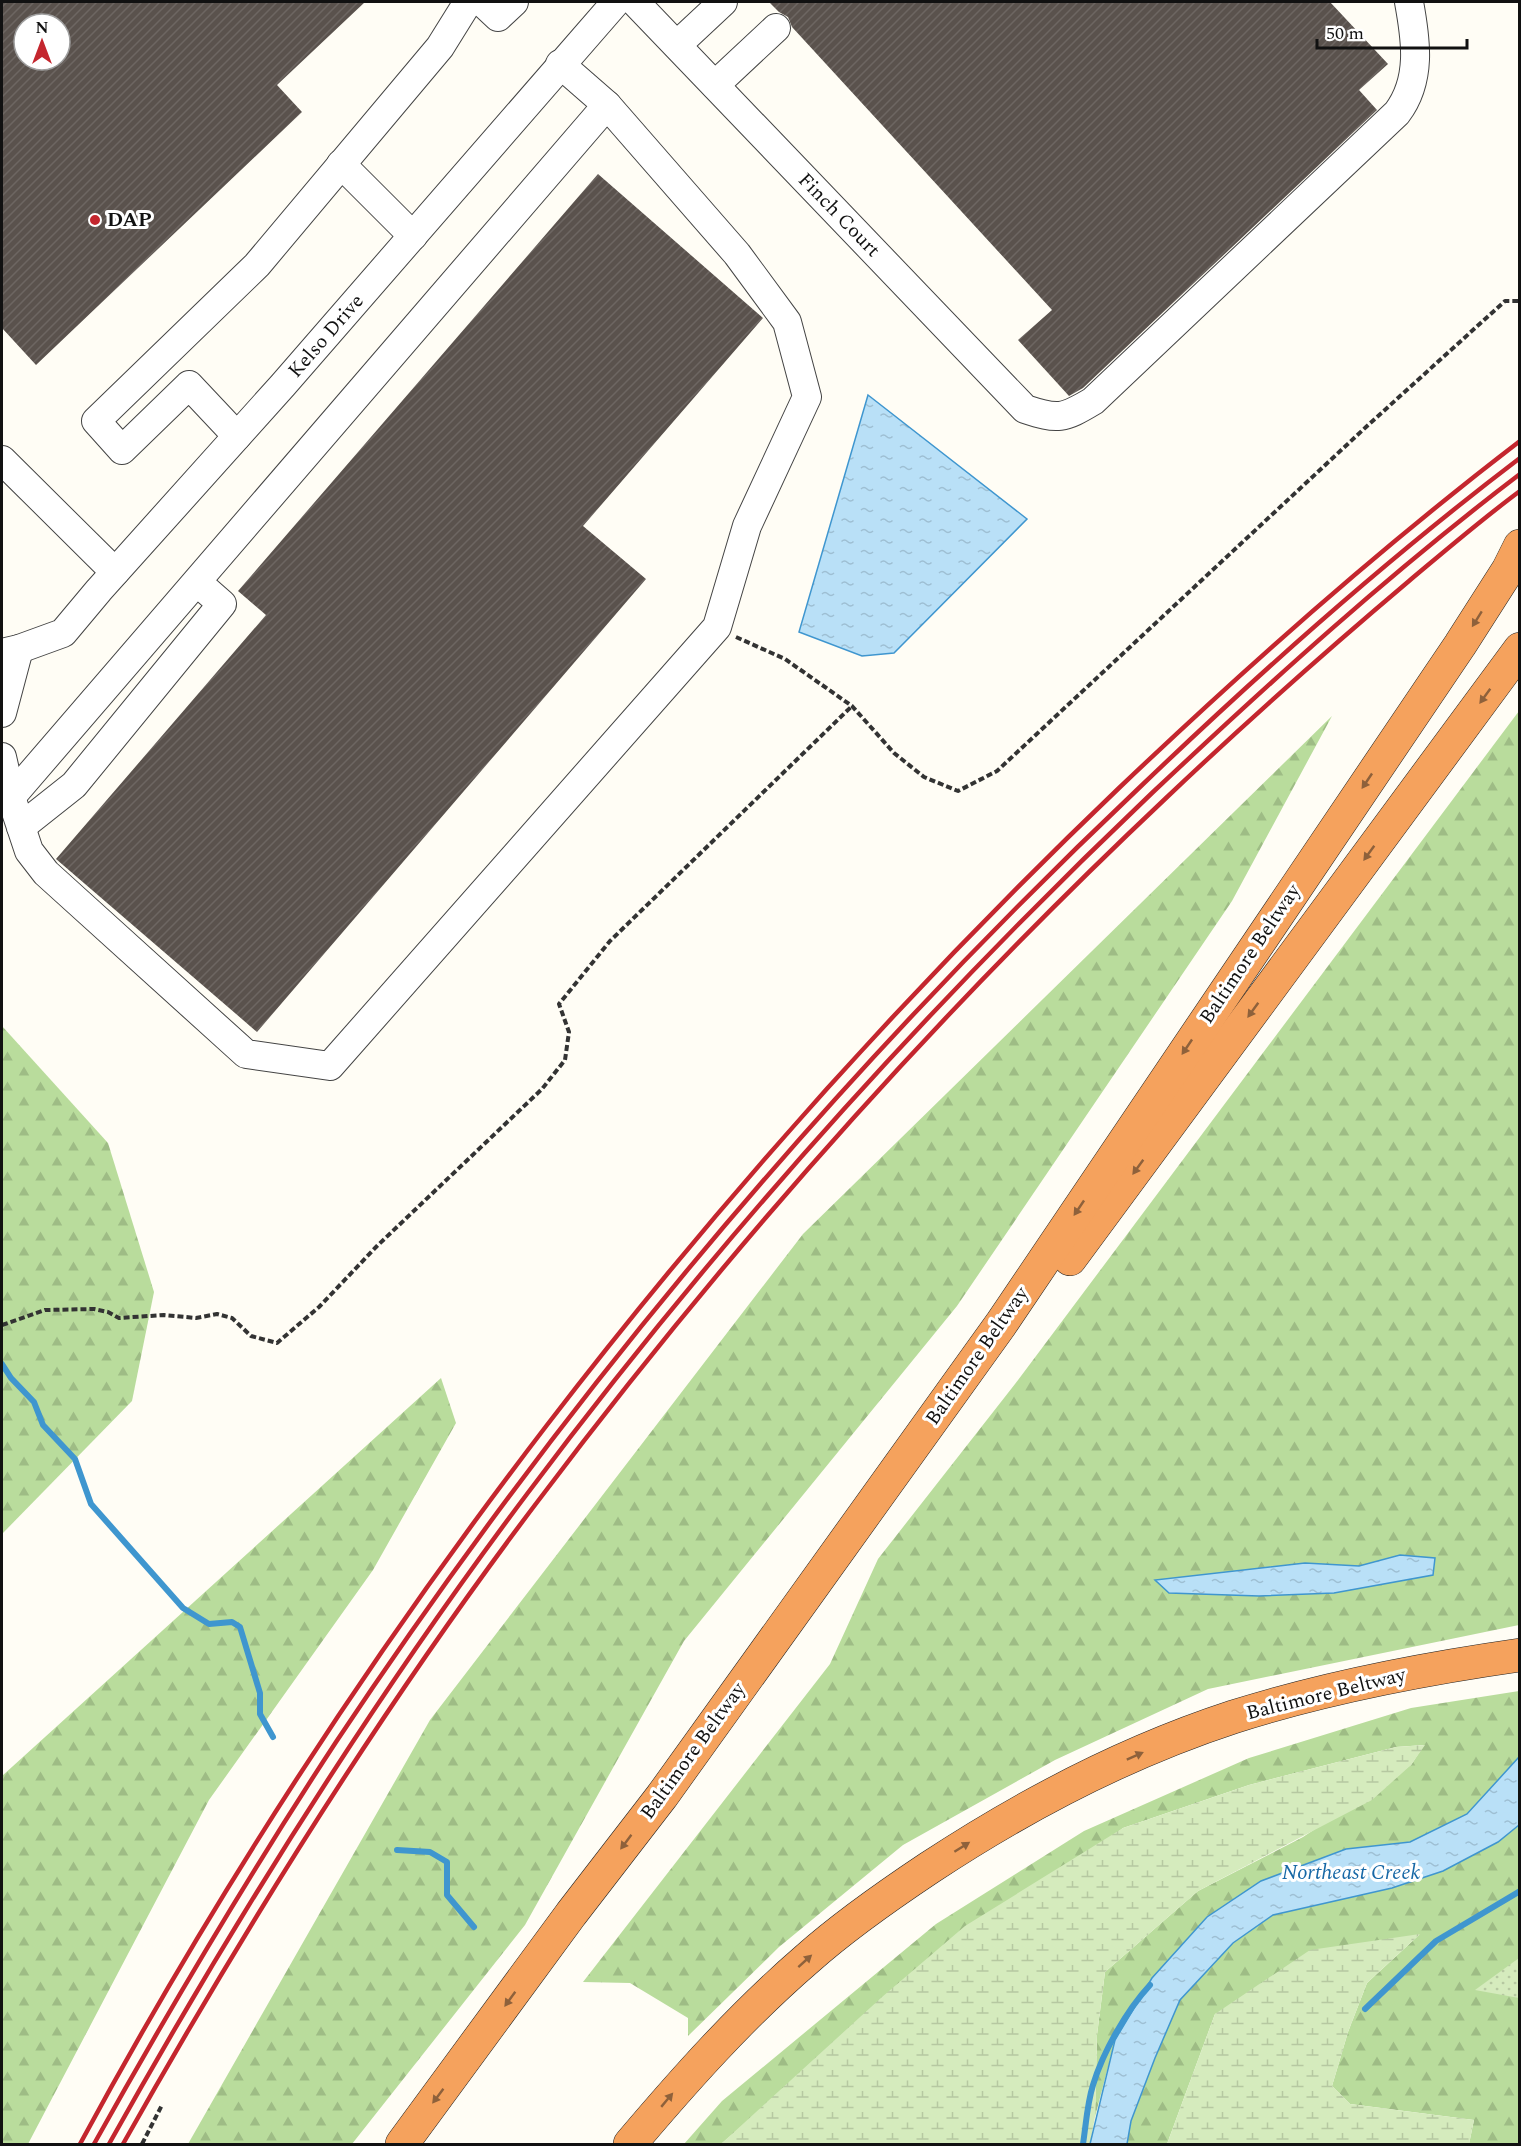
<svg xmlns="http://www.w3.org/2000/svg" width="1521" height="2146" font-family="Spectral,serif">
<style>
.forest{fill:url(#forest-firs)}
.wetland{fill:url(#wetland-marsh)}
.park{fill:url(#park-dots)}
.water{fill:url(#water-ripples);stroke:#3f96cf;stroke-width:1.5}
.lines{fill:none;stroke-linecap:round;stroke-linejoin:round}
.stream{stroke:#3f96cf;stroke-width:6}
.building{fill:url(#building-hatch);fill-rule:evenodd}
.minor-casing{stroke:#444;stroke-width:30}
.highway-casing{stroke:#222;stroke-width:34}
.path{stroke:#333;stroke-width:4;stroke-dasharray:6 3;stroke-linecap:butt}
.minor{stroke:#fff;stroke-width:28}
.highway{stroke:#f5a25d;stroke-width:33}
.rail{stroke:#c4262e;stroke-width:4.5}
.oneway{fill:#8e613b}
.poi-dot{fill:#c4262e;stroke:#fff;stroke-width:2}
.labels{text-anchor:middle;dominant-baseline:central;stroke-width:6;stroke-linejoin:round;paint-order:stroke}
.street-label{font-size:20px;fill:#111;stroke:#fff}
.poi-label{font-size:20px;font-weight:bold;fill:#111;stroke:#fff;text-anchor:start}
.water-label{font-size:21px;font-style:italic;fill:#1768a6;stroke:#fff}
</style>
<defs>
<pattern id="forest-firs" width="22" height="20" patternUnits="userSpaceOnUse" patternTransform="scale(1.5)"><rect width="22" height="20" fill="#b9dc9c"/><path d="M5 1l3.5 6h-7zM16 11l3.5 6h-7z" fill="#9ebc85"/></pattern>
<pattern id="wetland-marsh" width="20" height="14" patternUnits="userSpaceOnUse" patternTransform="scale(1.5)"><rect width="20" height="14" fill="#d5ebbd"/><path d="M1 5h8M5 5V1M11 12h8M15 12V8" fill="none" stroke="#b6c8a1"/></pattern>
<pattern id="park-dots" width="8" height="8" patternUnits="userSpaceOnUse" patternTransform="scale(1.5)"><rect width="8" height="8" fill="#d5ebbd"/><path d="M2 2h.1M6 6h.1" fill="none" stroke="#b6c8a1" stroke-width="1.8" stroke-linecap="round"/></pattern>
<pattern id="water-ripples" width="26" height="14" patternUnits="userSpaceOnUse" patternTransform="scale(1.5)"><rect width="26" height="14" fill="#b9e0f7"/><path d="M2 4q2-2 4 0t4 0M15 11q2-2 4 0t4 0" fill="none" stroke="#9ebfd3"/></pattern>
<pattern id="building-hatch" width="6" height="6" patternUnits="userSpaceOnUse" patternTransform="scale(1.5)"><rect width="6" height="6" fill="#5a524d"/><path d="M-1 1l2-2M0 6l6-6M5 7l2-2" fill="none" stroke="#6d6662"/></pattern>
</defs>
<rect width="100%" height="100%" fill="#fffdf5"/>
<!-- forest -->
<g class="forest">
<polygon points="1519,711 1519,1625 1208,1689 1055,1760 903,1845 779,1947 688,2036 688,2018 630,1983 583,1982 830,1664 878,1559 1015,1384"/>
<polygon points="1332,716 1232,901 957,1306 684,1641 525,1925 352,2144 188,2144 430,1720 803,1234"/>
<polygon points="2,1026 108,1143 154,1292 132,1401 2,1534"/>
<polygon points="441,1378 456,1423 373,1570 209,1800 28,2144 2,2144 2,1776"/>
<polygon points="1519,1691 1519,1757 1468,1814 1410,1842 1346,1849 1152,1978 1115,2040 1095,2117 1097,2035 1105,1972 1198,1891 1303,1837 1411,1765 1424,1745 1396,1747 1249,1785 1123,1828 762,2109 721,2144 684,2144 722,2101 936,1924 1084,1831 1249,1758 1411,1708"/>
<polygon points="1519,1825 1519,2144 1469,2144 1474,2120 1350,2104 1332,2086 1348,2032 1367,1983 1419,1935 1215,2014 1167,2144 1127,2144 1131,2121 1155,2058 1180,2000 1233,1943 1273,1915 1391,1888 1443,1871 1498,1842"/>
</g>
<!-- wetland -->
<g class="wetland">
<polygon points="1425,1745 1411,1765 1372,1800 1198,1891 1105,1972 1097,2035 1095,2117 1090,2144 721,2144 882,1997 965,1926 1123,1828 1249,1785 1396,1747"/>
<polygon points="1420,1934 1367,1983 1348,2032 1332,2086 1350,2104 1474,2120 1469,2144 1167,2144 1215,2014 1310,1950"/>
</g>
<!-- park -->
<polygon class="park" points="1519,1958 1519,1998 1475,1990"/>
<!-- water -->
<g class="water">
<polygon points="868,395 1027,519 894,653 862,656 799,632"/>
<polygon points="1400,1555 1435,1558 1433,1575 1334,1593 1259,1596 1169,1593 1155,1580 1305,1563 1359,1566"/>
<polygon points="1519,1757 1519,1825 1498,1842 1443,1871 1392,1888 1273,1915 1233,1943 1180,2000 1155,2058 1131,2121 1127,2144 1090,2144 1115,2040 1152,1978 1207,1917 1261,1881 1346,1849 1410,1842 1467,1814"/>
</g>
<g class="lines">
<!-- stream -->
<g class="stream">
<polyline points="2,1364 11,1378 34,1402 43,1425 75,1459 91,1504 183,1608 209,1624 232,1622 240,1627 260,1693 260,1714 273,1737"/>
<polyline points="397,1850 430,1852 447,1862 447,1895 474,1927"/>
<polyline points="1365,2009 1436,1941 1520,1891"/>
<path d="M 1083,2144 C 1086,2125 1087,2104 1093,2085 C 1103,2052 1126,2011 1150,1985"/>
</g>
</g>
<!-- building -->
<g class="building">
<path d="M 2,2 L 365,2 L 277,85 L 302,112 L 36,365 L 2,328 ZM 24,24 L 60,24 L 60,60 L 24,60 Z"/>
<polygon points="769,2 1330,2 1388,64 1359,90 1377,110 1083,388 1069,396 1018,340 1052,310 792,27 788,17 779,12"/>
<polygon points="598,174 763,318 583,526 646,579 257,1032 56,859 266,615 238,591"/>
</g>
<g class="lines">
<defs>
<g id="minor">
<polyline points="482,2 498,17 514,2"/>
<path d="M 635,2 L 1025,409 C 1058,420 1063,419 1093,401 L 1397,113 C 1422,80 1416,40 1409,2"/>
<polyline points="677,45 723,2"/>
<polyline points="715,85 776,28"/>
<polyline points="341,164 413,236"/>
<polyline points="237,436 189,385 122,450 96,421 257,265 440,47 468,2"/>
<polyline points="2,460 115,572"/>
<polyline points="2,653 19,649 63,633 99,590 283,385 616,2"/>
<polyline points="2,713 19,649"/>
<polyline points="2,757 11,797 29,851 46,873 246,1054 330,1066 717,627 747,526 807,397 787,322 737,254 607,105 560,64"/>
<polyline points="11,797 607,105"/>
<polyline points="21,827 74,785 222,604 197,582"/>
</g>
<g id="highway">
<polyline points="1070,1259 1520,649"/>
<polyline points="402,2144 571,1914 662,1796 1001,1324 1460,645 1508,570 1520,546"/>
<path d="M 630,2144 C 685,2079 742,2015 807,1959 C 845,1925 887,1896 929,1868 C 1023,1806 1126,1752 1233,1717 C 1327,1687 1422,1669 1520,1655"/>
</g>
</defs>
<!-- minor casing -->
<use href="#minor" class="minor-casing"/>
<!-- highway casing -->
<use href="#highway" class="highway-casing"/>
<!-- path -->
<g class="path">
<polyline points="736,637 785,659 852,706 894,753 924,777 958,791 997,771 1366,427 1505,301 1520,301"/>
<polyline points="2,1325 45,1310 94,1309 108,1312 119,1318 164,1315 196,1318 217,1314 232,1318 251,1336 277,1343 319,1307 377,1246 542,1089 565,1060 569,1032 559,1004 610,941 852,706"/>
<polyline points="142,2144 162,2105"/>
</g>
<!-- minor -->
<use href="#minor" class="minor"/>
<!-- highway -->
<use href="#highway" class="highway"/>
<!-- rail -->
<g class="rail">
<path d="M 80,2144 C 352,1641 706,1183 1119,788 C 1247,666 1379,549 1520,441"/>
<path d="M 94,2144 C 170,2008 250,1873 336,1742 C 567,1395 837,1074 1140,787 C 1261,671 1387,559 1520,458"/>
<path d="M 109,2144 C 235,1919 372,1700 527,1494 C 715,1243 925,1009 1152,793 C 1270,682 1391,572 1520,474"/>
<path d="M 123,2144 C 248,1922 384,1704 538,1501 C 727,1250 936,1015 1165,799 C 1244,724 1326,651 1409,581 C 1446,550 1482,519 1520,491"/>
</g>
</g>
<!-- one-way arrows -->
<defs><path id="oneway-solid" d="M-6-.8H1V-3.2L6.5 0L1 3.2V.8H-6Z" transform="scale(1.5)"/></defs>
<g class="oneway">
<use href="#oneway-solid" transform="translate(1477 619) rotate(122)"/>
<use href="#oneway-solid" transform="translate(1485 696) rotate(126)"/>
<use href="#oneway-solid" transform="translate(1367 781) rotate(124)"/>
<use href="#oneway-solid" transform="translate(1369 853) rotate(126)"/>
<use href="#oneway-solid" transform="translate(1253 1010) rotate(126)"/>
<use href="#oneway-solid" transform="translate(1187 1047) rotate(124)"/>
<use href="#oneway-solid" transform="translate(1138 1167) rotate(126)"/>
<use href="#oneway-solid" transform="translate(1079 1208) rotate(124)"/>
<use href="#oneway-solid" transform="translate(1135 1756) rotate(-24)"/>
<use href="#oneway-solid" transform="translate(626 1842) rotate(127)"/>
<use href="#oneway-solid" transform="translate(962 1847) rotate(-32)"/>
<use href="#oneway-solid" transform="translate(805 1961) rotate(-42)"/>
<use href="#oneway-solid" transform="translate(510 1999) rotate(126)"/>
<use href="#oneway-solid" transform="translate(438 2096) rotate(127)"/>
<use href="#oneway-solid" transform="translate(667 2100) rotate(-50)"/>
</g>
<!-- markers -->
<circle class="poi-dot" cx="95" cy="220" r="6"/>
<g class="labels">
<!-- street labels -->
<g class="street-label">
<text transform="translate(839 215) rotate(46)">Finch Court</text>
<text transform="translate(326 336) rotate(-49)">Kelso Drive</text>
<text transform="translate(1250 954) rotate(-56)">Baltimore Beltway</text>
<text transform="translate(977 1356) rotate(-55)">Baltimore Beltway</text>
<text transform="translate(1326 1694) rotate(-14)">Baltimore Beltway</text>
<text transform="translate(693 1751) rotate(-54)">Baltimore Beltway</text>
</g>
<!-- poi labels -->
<g class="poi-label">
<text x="107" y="220">DAP</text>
</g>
<!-- water labels -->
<g class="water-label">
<text x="1351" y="1873">Northeast Creek</text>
</g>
</g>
<!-- border -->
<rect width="1521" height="2146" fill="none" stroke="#111111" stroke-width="6"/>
<!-- north arrow -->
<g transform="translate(42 42)"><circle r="28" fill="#ffffff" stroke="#a0a0a0" stroke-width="1.5"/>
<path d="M0-4.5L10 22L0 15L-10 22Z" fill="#c4262e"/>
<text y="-9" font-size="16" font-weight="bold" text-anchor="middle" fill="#111111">N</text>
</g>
<!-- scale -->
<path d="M1317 39v9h150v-9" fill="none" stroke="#111111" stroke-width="3"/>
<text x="1326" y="39" font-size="18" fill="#111111" stroke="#ffffff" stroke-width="4.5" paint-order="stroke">50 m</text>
</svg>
